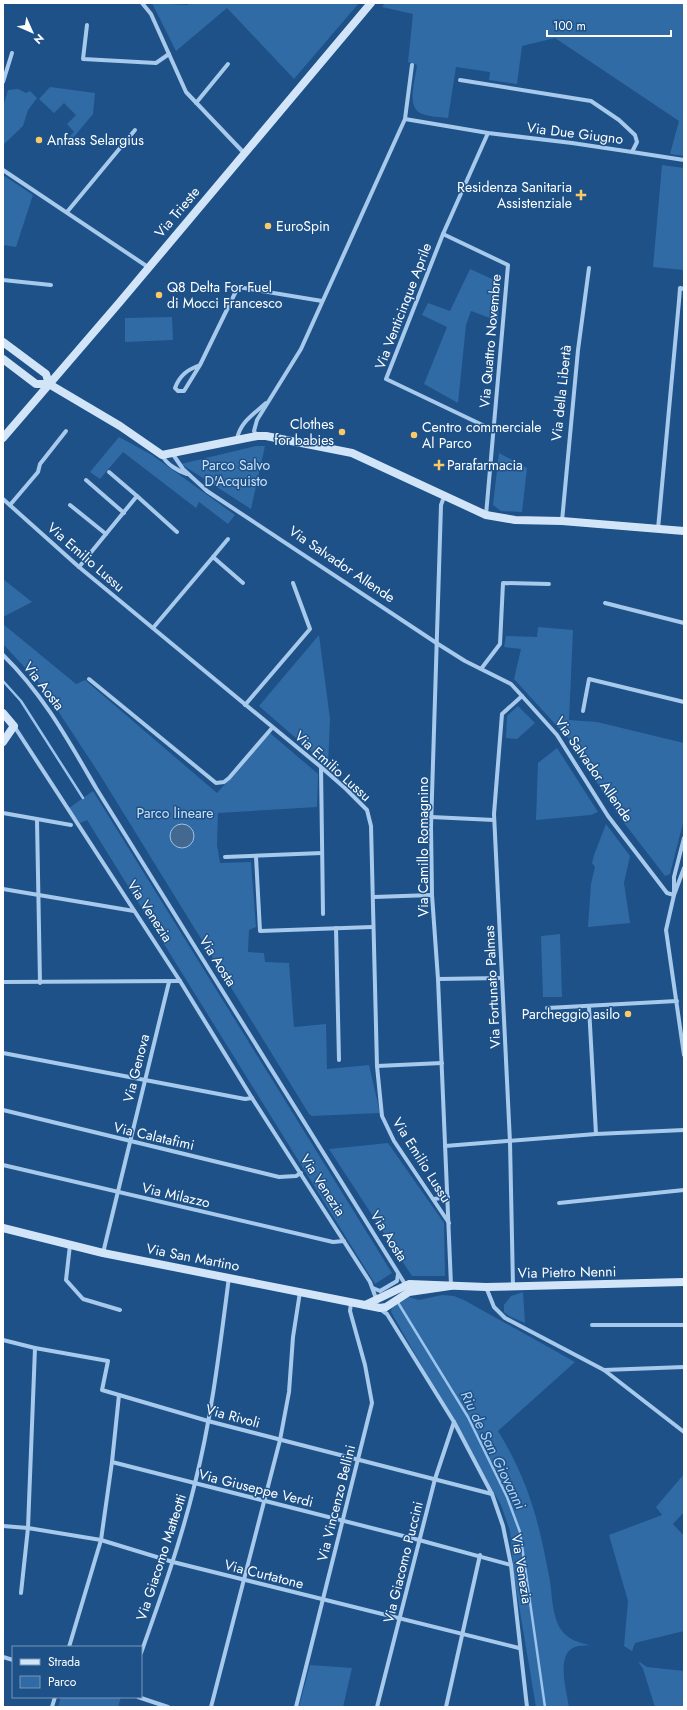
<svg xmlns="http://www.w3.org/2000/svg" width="687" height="1710" font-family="Jost,sans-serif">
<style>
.green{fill:#306ba5}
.water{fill:#436990;stroke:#9ac4ed}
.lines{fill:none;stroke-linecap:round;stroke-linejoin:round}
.stream{stroke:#9ac4ed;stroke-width:2.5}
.street{stroke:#a7c9eb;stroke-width:4}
.secondary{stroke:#d2e5f8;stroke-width:8}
.poi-dot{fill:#fbc965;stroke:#1d5188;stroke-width:1.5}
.labels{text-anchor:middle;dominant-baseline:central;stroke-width:3;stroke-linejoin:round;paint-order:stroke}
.street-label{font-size:14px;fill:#fff;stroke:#1d5188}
.poi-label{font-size:14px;fill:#fff;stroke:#1d5188;text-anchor:start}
.park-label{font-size:14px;fill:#cce2f8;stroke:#1d5188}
.water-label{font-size:15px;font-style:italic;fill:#b2d3f3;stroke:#1d5188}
</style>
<rect width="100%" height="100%" fill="#1d5188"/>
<!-- green -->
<g class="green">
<polygon points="152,3 188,5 189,3 359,3 294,79 227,8 176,51"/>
<path d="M 385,3 L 684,3 L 684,156 L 670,154 L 679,121 L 555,38 L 522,46 L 517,84 L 489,80 L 490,72 L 456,67 L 448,118 C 440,117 428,117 420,113 C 406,105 416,78 417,65 L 408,62 L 413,14 L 382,7 Z"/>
<polygon points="50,87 95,93 93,114 73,138 72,137 60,148 59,147 74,132 67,124 76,115 64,103 54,113 39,99"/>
<polygon points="18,89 26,93 30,91 37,98 28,110 23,126 3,145 3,107 8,90"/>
<polygon points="662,165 684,168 684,270 653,267"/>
<polygon points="3,175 33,195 16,247 3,245"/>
<polygon points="470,269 501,283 498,321 471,311 466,325 458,403 424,384 447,327 422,315 428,303 450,311"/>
<polygon points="172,317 173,340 125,342 125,318"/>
<polygon points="119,437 152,455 235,515 228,524 199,502 196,508 123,452 100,479 90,472"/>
<polygon points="256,446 265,446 251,509 181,464"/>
<polygon points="499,453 527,468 522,512 501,511 493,505"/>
<polygon points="3,579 32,602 3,617"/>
<polygon points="3,624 76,684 85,680 217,793 270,733 318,774 317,807 218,813 217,845 220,863 251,862 256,927 249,930 248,952 264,953 265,962 289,963 294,1027 326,1024 327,1069 369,1065 380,1113 312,1116 309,1114 100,775 41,685 3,644"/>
<polygon points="538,627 573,630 569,720 597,722 684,743 684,819 670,874 665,876 618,815 567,737 514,679 521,649 504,647 506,636 537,637"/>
<polygon points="319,635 330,719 328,766 259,706"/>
<polygon points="518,706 535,723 517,739 506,738 507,716"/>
<polygon points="557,748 598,812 591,815 536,820 538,763"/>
<polygon points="93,791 392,1273 375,1284 87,820 80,823 69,808"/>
<polygon points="606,824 630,856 624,883 630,923 588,927 591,884 595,867 592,863 594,855"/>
<polygon points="560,934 562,997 543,997 541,936"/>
<polygon points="388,1143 444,1223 445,1276 412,1276 329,1149"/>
<polygon points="523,1292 525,1323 509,1316 504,1312 504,1305 511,1296"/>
<path d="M 442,1295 L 454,1296 L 464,1300 L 575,1362 L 498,1431 C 527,1478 538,1517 548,1571 C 552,1586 551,1604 556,1619 C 561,1636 574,1642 590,1645 C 585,1646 579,1645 575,1647 C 555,1654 567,1692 569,1707 L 536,1707 L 514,1576 L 510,1531 L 501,1505 L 391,1312 L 392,1308 L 409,1297 L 419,1300 Z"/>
<polygon points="684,1474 684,1512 673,1524 684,1536 684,1631 635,1643 632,1651 624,1646 628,1601 609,1535 662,1515 656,1507"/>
<polygon points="638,1661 647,1667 684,1671 684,1707 655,1707 643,1669"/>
<polygon points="310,1665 352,1668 343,1707 299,1707"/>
<polygon points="61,1697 121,1697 118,1707 58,1707"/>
</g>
<!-- water -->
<circle class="water" cx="182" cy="836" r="12"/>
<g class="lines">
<!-- stream -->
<g class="stream">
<polyline points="3,681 21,701 83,798"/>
<polyline points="397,1301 468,1417 507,1497 520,1532 545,1707"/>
</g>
<!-- street -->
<g class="street">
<polyline points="142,3 151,14 186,92 244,153"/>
<polyline points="87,25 83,59 156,63 169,54"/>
<polyline points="3,82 12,53"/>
<polyline points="196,103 228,64"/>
<polyline points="405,119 488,133 572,143 632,152 637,142 635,135 619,120 591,101 460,80"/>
<polyline points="488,133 443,234 386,379 493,430"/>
<polyline points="632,152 684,160"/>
<polyline points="3,170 148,267"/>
<polyline points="67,212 135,130"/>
<polyline points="443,234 508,265 486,515"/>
<polyline points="3,280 51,285"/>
<path d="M 200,365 C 187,370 180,375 175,388 L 178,391 L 184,391 L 200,365 L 238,287 L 322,301"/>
<polyline points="257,436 254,431 257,420 301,349 405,119 412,65"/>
<path d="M 237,439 C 240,422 254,414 266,403"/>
<polyline points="172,453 183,469 207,491 438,644 465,661 511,684 522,696 557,735 608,816 667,893 674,895"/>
<path d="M 162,455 C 166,464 178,471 187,474"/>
<polyline points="109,472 137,496"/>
<polyline points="86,480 124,513"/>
<polyline points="444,497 441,505 431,827 432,895 438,979 451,1285"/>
<polyline points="3,499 79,567 321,767 346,789 367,810 371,826 377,1066 382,1116 394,1141 449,1223"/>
<polyline points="10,505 38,472 40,464 66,431"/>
<polyline points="70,505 106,534"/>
<polyline points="562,521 578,350 589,268"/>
<polyline points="658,529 679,301 680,288 684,289"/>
<polyline points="213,557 228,539"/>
<polyline points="79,567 137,496 177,532"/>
<polyline points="605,603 684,623"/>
<polyline points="153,628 213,557 243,583"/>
<path d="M 3,655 C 43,694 68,740 96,788 L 405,1284"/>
<polyline points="481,669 500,644 503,583 549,584"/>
<polyline points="89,679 216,783 224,782 229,778 272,728"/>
<polyline points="245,705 310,629 293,583"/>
<polyline points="583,711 589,679 684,702"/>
<polyline points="14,726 180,981 252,1098 370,1282 377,1301"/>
<polyline points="321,767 323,914"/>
<polyline points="3,813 71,825"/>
<polyline points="431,817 494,820"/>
<polyline points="37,820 40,983"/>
<polyline points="225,857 322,853"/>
<polyline points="256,857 260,931 372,927"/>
<polyline points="684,868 674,895 666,930 684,1055"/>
<polyline points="3,889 134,911"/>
<polyline points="674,893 674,877 684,838"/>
<polyline points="374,897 432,895"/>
<polyline points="336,928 339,1060"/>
<polyline points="438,979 502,978"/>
<polyline points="3,982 180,981"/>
<polyline points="589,1007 596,1134"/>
<polyline points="547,1008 677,1001"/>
<polyline points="3,1053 245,1099 252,1098"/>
<polyline points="377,1066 442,1063"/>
<polyline points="3,1110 279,1177 296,1176 301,1173"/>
<polyline points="445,1146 596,1134 684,1130"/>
<polyline points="3,1165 333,1242 344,1241"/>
<polyline points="434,1199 448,1197"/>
<polyline points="559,1203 684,1190"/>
<polyline points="70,1245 66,1280 83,1299 120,1310"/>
<polyline points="103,1253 169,982"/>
<polyline points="513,1286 510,1142 494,814 502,714 522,696"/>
<polyline points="486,1287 494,1307 505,1318 604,1370 684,1432"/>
<polyline points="373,1288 380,1291 397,1281 398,1274"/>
<polyline points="380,1309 387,1314 454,1422 492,1494 503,1526 511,1565 527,1707"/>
<polyline points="592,1325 684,1325"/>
<polyline points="3,1340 35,1348 108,1361 102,1390 208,1421 492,1494"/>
<polyline points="604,1370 684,1367"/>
<polyline points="112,1462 419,1540 511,1565"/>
<polyline points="3,1526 28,1528 101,1540 173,1562 519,1648"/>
<polyline points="21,1593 28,1528 35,1348"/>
<polyline points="69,1647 101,1540 112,1462 119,1395"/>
<path d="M 141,1653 C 161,1597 181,1541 195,1483 C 212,1416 220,1346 229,1277"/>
<polyline points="3,1657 13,1660"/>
<polyline points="138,1697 168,1707"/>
<polyline points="52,1707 55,1697"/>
<polyline points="211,1707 280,1440 289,1392 293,1337 300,1292"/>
<polyline points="296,1707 372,1403 365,1365 350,1311 351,1303"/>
<polyline points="377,1707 435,1479 454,1422"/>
<polyline points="446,1707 480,1555"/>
</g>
<!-- secondary -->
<g class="secondary">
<polyline points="3,342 46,374 49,384"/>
<polyline points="3,359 36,384 49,384 120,426 162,455 257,436 266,436 352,453 486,515 515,520 562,521 684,531"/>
<polyline points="3,438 119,303 371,3"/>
<polyline points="3,713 14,726 3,742"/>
<polyline points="3,1228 103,1253 380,1308 386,1307 409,1292 450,1286"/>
<polyline points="365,1305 409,1284 486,1287 684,1282"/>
</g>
</g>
<!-- markers -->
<g class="poi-dot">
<circle cx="39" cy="140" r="4"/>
<path d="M579 189h4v4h4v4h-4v4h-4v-4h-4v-4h4z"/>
<circle cx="268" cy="226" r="4"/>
<circle cx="159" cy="295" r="4"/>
<circle cx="342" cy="432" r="4"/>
<circle cx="414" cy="435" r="4"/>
<path d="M437 459h4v4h4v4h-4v4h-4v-4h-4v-4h4z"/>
<circle cx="628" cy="1014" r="4"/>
</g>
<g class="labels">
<!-- street labels -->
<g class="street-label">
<text transform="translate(575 133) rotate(7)">Via Due Giugno</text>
<text transform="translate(177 212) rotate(-50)">Via Trieste</text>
<text transform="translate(403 306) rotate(-69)">Via Venticinque Aprile</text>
<text transform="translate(490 341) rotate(-85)">Via Quattro Novembre</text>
<text transform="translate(561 393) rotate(-84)">Via della Libertà</text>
<text transform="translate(86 557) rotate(41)">Via Emilio Lussu</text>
<text transform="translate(342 564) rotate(34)">Via Salvador Allende</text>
<text transform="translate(44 686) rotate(52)">Via Aosta</text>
<text transform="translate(333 766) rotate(42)">Via Emilio Lussu</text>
<text transform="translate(594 769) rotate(55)">Via Salvador Allende</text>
<text transform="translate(423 847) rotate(-90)">Via Camillo Romagnino</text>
<text transform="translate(150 911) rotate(57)">Via Venezia</text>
<text transform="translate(218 961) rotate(58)">Via Aosta</text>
<text transform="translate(492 987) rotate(-93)">Via Fortunato Palmas</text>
<text transform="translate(136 1068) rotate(-76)">Via Genova</text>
<text transform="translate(154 1136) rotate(13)">Via Calatafimi</text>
<text transform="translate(422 1160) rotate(58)">Via Emilio Lussu</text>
<text transform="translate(323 1185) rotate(57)">Via Venezia</text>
<text transform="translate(176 1195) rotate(13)">Via Milazzo</text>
<text transform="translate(389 1236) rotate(58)">Via Aosta</text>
<text transform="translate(193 1257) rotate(11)">Via San Martino</text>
<text transform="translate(567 1272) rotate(-1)">Via Pietro Nenni</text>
<text transform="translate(233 1416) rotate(15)">Via Rivoli</text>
<text transform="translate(256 1488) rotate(14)">Via Giuseppe Verdi</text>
<text transform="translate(336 1503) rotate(-76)">Via Vincenzo Bellini</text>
<text transform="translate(161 1557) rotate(-72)">Via Giacomo Matteotti</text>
<text transform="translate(403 1562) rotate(-76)">Via Giacomo Puccini</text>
<text transform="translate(522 1569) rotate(81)">Via Venezia</text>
<text transform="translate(264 1574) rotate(14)">Via Curtatone</text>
</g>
<!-- poi labels -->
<g class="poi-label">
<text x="47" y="140">Anfass Selargius</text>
<text x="572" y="187" text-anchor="end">Residenza Sanitaria<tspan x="572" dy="16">Assistenziale</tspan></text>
<text x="276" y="226">EuroSpin</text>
<text x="167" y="287">Q8 Delta For Fuel<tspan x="167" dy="16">di Mocci Francesco</tspan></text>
<text x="334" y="424" text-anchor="end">Clothes<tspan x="334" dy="16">for babies</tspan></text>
<text x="422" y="427">Centro commerciale<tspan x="422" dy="16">Al Parco</tspan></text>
<text x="447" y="465">Parafarmacia</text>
<text x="620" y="1014" text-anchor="end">Parcheggio asilo</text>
</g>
<!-- park labels -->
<g class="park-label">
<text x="236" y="465">Parco Salvo<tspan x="236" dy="16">D'Acquisto</tspan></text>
<text x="175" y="813">Parco lineare</text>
</g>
<!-- water labels -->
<g class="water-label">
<text transform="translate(493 1450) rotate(64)">Riu de San Giovanni</text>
</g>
</g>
<!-- border -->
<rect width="687" height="1710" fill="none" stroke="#ffffff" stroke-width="8"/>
<!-- legend -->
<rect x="12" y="1646" width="130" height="52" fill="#1d5188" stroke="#7797b8"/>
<rect x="20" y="1659" width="20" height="6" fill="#d2e5f8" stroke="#7797b8"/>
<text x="48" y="1666" font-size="12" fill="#ffffff">Strada</text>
<rect x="20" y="1676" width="20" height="12" fill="#306ba5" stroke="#7797b8"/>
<text x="48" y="1686" font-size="12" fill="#ffffff">Parco</text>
<!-- north arrow -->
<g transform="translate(32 32) rotate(135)" stroke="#1d5188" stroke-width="3" paint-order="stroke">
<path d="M0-3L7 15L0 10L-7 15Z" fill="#ffffff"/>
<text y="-6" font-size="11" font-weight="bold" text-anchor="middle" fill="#ffffff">N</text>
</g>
<!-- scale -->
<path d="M547 30v6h124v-6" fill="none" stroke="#ffffff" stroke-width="2"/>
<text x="553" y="30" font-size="12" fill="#ffffff" stroke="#1d5188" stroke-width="3" paint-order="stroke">100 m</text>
</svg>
